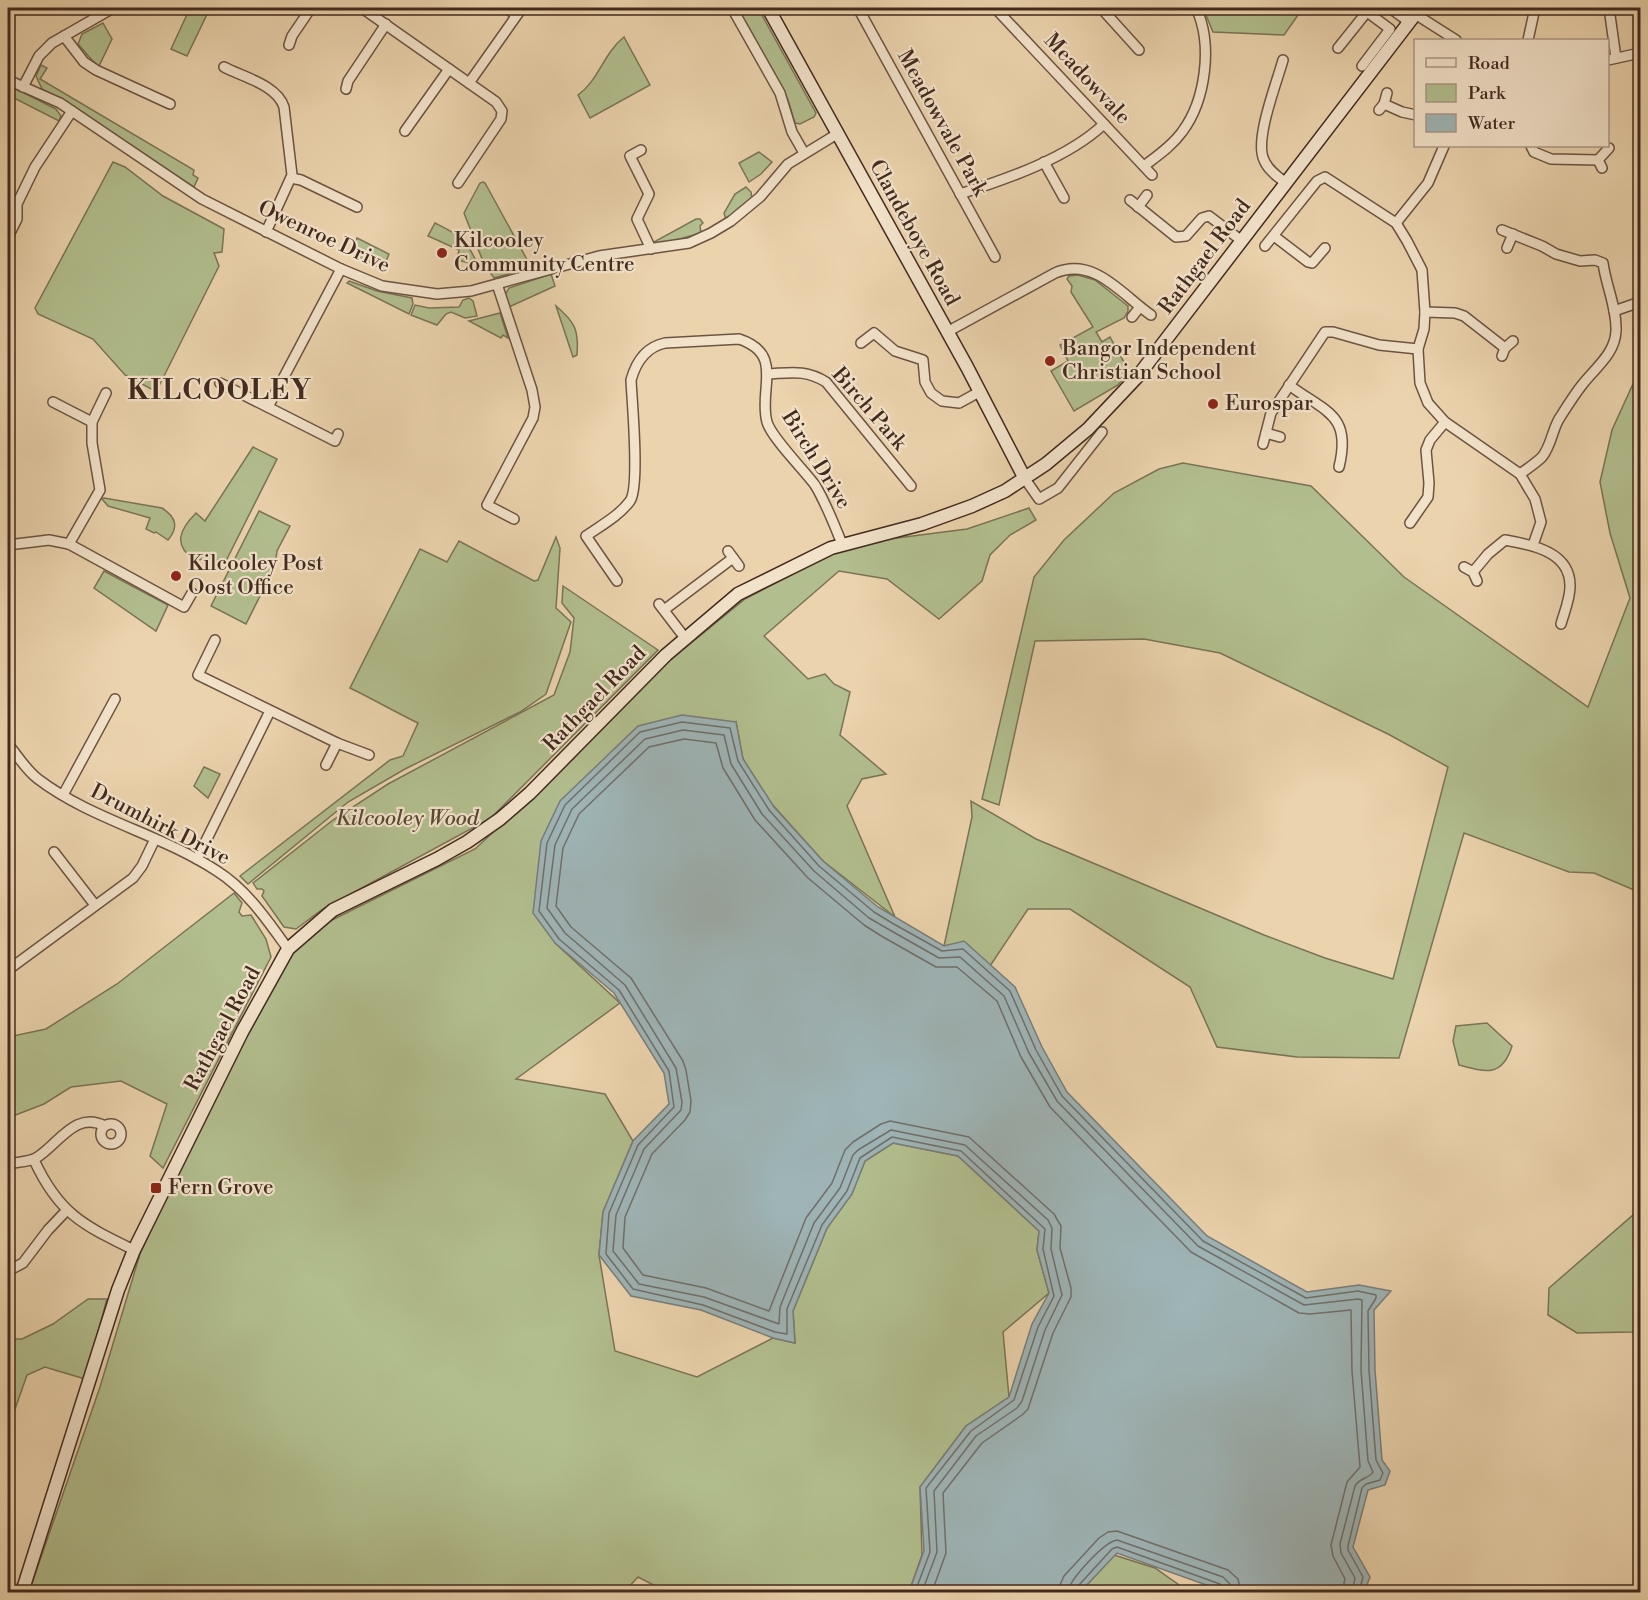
<svg xmlns="http://www.w3.org/2000/svg" width="1648" height="1600" font-family="'Libre Bodoni',serif">
<style>
.green{fill:#b2be8e;stroke:#7a7456;stroke-width:1.5}
.water{fill:#9eb4b6;stroke:#797d7a;stroke-width:1.5}
.lines{fill:none;stroke-linecap:round;stroke-linejoin:round}
.shore{stroke:#706f6a;stroke-width:1.5}
.street-casing{stroke:#6c5442;stroke-width:12}
.secondary-casing{stroke:#422a1f;stroke-width:15}
.street{stroke:#f2e2ca;stroke-width:9}
.secondary{stroke:#f2e2ca;stroke-width:12}
.poi-dot{fill:#8f2418;stroke:#f2e2ca;stroke-width:2}
.labels{text-anchor:middle;dominant-baseline:central;stroke-width:4.5;stroke-linejoin:round;paint-order:stroke}
.street-label{font-size:21px;fill:#422a1f;stroke:#f2e2ca}
.poi-label{font-size:21px;fill:#422a1f;stroke:#f2e2ca;text-anchor:start}
.park-label{font-size:21px;font-style:italic;fill:#584835;stroke:#f2e2ca}
.district-label{font-size:27px;font-weight:bold;letter-spacing:1.5px;fill:#422a1f;stroke:#f2e2ca}
</style>
<rect width="100%" height="100%" fill="#ebd3ad"/>
<filter id="stains"><feTurbulence type="fractalNoise" baseFrequency=".00333" numOctaves="4"/><feColorMatrix values="0 0 0 0 .2 0 0 0 0 .09 0 0 0 0 .02 0 0 0 .5 -.17"/></filter>
<radialGradient id="worn" r=".72"><stop offset=".6" stop-color="#630" stop-opacity="0"/><stop offset="1" stop-color="#630" stop-opacity=".3"/></radialGradient>
<!-- green -->
<g class="green">
<polygon points="190,8 210,8 187,56 171,49"/>
<polygon points="737,8 758,8 816,113 814,117 800,124 795,123 788,100"/>
<polygon points="1203,8 1303,8 1284,35 1213,32"/>
<polygon points="103,23 112,39 99,66 92,60 78,44 82,34"/>
<path d="M 624,37 L 650,85 L 590,118 L 578,95 C 599,80 603,54 624,37 Z"/>
<polygon points="41,65 47,68 40,79 194,170 193,175 198,178 194,187 84,114 42,89 36,76"/>
<polygon points="12,87 56,109 61,116 59,121 8,95"/>
<polygon points="759,152 772,162 761,174 749,182 739,163"/>
<polygon points="113,162 125,167 163,196 224,229 222,252 214,253 219,266 158,388 153,390 125,375 93,339 38,314 35,308"/>
<polygon points="483,182 485,183 530,265 529,268 494,278 484,264 464,213 480,183"/>
<polygon points="746,187 751,192 752,199 726,220 724,213 735,194"/>
<polygon points="696,219 700,219 703,223 700,226 701,233 658,245 652,243"/>
<path d="M 435,223 C 455,233 465,237 475,259 L 469,263 L 457,260 L 459,250 L 428,236 Z"/>
<polygon points="357,238 389,254 383,269 351,254"/>
<polygon points="551,274 555,286 509,307 505,295 509,288"/>
<polygon points="1078,275 1095,280 1128,306 1128,311 1124,318 1096,332 1102,342 1110,337 1129,371 1118,385 1074,411 1051,371 1068,361 1060,345 1093,327 1071,292 1072,286 1067,279 1069,276"/>
<polygon points="349,281 377,291 412,298 413,304 409,314 347,283"/>
<polygon points="469,298 473,301 477,316 465,318 451,312 446,314 437,325 411,315 415,305 429,308 459,307 463,300"/>
<path d="M 556,306 C 575,322 579,330 577,355 L 573,357 Z"/>
<polygon points="500,313 508,338 503,335 501,338 469,321"/>
<polygon points="1640,376 1640,889 1634,890 1594,873 1569,872 1464,833 1399,1058 1297,1057 1217,1047 1190,987 1070,909 1028,909 990,966 964,942 944,946 972,817 971,801 1036,839 1264,935 1325,958 1393,979 1448,767 1388,734 1220,653 1144,639 1035,641 999,805 982,799 1034,577 1064,540 1114,493 1159,469 1183,463 1311,486 1404,577 1588,707 1630,598 1610,533 1600,482 1612,430 1633,384"/>
<path d="M 253,447 L 277,459 L 226,561 L 206,559 L 195,560 C 172,545 180,529 196,513 L 205,521 Z"/>
<path d="M 104,498 L 162,508 C 176,517 179,527 168,540 L 156,532 L 154,533 L 146,529 L 150,518 L 108,506 L 102,499 Z"/>
<polygon points="1029,508 1036,520 1010,535 990,555 982,581 939,619 887,579 839,571 764,636 808,679 825,674 834,684 850,692 840,735 886,774 862,779 847,806 895,917 823,861 771,803 743,759 736,722 555,943 620,1003 516,1079 605,1094 633,1141 603,1212 599,1255 615,1351 697,1377 773,1338 795,1343 793,1311 827,1228 852,1194 865,1161 893,1143 958,1156 1039,1231 1037,1250 1049,1293 1003,1332 1009,1397 966,1426 920,1487 922,1555 909,1592 667,1592 638,1577 624,1592 29,1592 100,1387 140,1254 245,1032 288,954 320,926 475,849 530,798 669,661 745,599 850,544 967,529"/>
<polygon points="259,511 290,526 277,551 275,566 246,624 211,606"/>
<path d="M 556,537 L 560,548 L 556,608 L 571,622 L 546,694 L 520,712 L 405,769 L 348,802 L 248,884 L 240,876 L 390,760 L 403,756 L 418,723 C 395,712 373,699 350,688 L 420,549 L 447,562 L 459,541 L 534,581 L 538,580 Z"/>
<polygon points="104,571 168,605 156,631 94,588"/>
<polygon points="563,586 658,650 491,818 323,909 296,929 284,927 262,896 264,891 262,889 257,889 253,883 333,820 388,784 554,695 570,652 574,618 562,603"/>
<polygon points="204,767 220,774 208,798 194,786"/>
<polygon points="234,893 242,903 239,912 242,916 251,915 266,939 271,957 163,1168 150,1156 167,1104 121,1081 71,1087 44,1104 8,1118 8,1037 46,1029 117,984"/>
<path d="M 1487,1023 L 1512,1046 C 1502,1078 1485,1072 1459,1065 L 1453,1041 L 1456,1026 Z"/>
<polygon points="1640,1209 1640,1329 1633,1332 1577,1333 1548,1315 1549,1288"/>
<polygon points="88,1299 107,1299 85,1379 45,1367 27,1375 8,1429 8,1339 22,1339 53,1324"/>
<polygon points="1114,1555 1155,1568 1189,1592 1072,1592 1083,1589"/>
</g>
<!-- water -->
<polygon class="water" points="682,715 736,722 743,759 774,807 823,861 878,907 944,946 964,941 1015,987 1042,1047 1067,1092 1207,1236 1307,1292 1359,1285 1391,1291 1374,1310 1375,1370 1382,1460 1390,1471 1385,1485 1368,1490 1353,1547 1370,1577 1364,1592 1226,1592 1117,1553 1083,1589 1072,1592 909,1592 924,1551 920,1487 966,1426 1009,1397 1032,1324 1049,1293 1037,1250 1039,1231 958,1156 893,1143 865,1161 852,1194 827,1228 793,1311 795,1343 773,1338 701,1310 631,1296 599,1255 603,1212 633,1141 669,1104 664,1073 614,993 555,943 533,913 541,841 560,801 638,726"/>
<g class="lines">
<!-- shore -->
<g class="shore">
<polyline points="915,1592 930,1552 926,1488 971,1431 1014,1400 1038,1327 1054,1296 1043,1249 1045,1229 961,1151 892,1137 860,1158 847,1191 822,1225 787,1309 787,1334 775,1332 703,1305 633,1289 606,1254 609,1213 638,1145 674,1107 669,1071 619,990 559,939 539,911 547,843 565,805 640,732 682,722 730,728 738,761 769,810 819,866 874,912 892,923 942,951 963,949 1010,991 1036,1050 1062,1096 1203,1241 1306,1298 1358,1291 1376,1295 1376,1298 1368,1311 1369,1370 1376,1460 1383,1473 1380,1480 1366,1484 1362,1488 1348,1546 1348,1550 1363,1577 1359,1592"/>
<path d="M 922,1592 L 937,1552 L 934,1491 L 976,1436 L 1017,1408 L 1022,1401 L 1045,1330 L 1062,1295 L 1051,1249 L 1052,1228 L 1048,1220 L 965,1145 L 891,1130 L 858,1150 L 853,1155 L 840,1188 L 814,1223 L 780,1307 L 779,1324 L 704,1297 L 639,1284 L 613,1251 L 616,1215 L 644,1149 L 681,1110 L 682,1102 L 676,1068 L 625,985 L 565,933 L 547,908 L 555,845 L 572,809 L 645,739 L 683,730 L 724,735 L 731,764 L 762,814 L 814,871 L 869,918 L 888,929 L 939,958 L 960,957 L 1004,996 L 1029,1053 L 1057,1101 L 1198,1246 L 1304,1305 L 1358,1299 L 1362,1300 L 1361,1370 L 1368,1461 L 1373,1472 C 1369,1479 1360,1477 1355,1486 L 1340,1544 L 1341,1553 L 1355,1578 L 1352,1592"/>
<polyline points="932,1592 946,1553 943,1493 982,1443 1022,1415 1028,1409 1053,1333 1071,1297 1071,1288 1060,1248 1061,1226 1054,1214 969,1137 890,1121 881,1124 853,1142 845,1150 832,1183 806,1218 769,1311 706,1288 643,1275 623,1248 625,1217 652,1154 685,1120 690,1112 691,1101 686,1070 683,1061 631,978 571,927 556,906 563,848 579,814 649,747 684,739 716,743 723,768 755,820 808,878 864,925 883,937 936,967 957,967 997,1001 1021,1057 1050,1107 1191,1252 1299,1313 1310,1314 1351,1310 1352,1371 1360,1467 1347,1482 1331,1545 1333,1556 1345,1579 1342,1592"/>
<polyline points="1059,1592 1060,1585 1064,1576 1099,1538 1108,1532 1117,1531 1228,1570 1238,1579 1241,1592"/>
<path d="M 1068,1592 C 1069,1580 1104,1542 1117,1540 L 1223,1577 L 1230,1584 L 1232,1592"/>
<polyline points="1076,1592 1078,1586 1112,1549 1117,1547 1220,1584 1224,1587 1224,1592"/>
</g>
<defs>
<g id="street">
<polyline points="362,8 496,102 502,111 501,119 458,183"/>
<polyline points="506,8 516,15"/>
<polyline points="732,8 780,93 792,132 804,153"/>
<polyline points="858,8 995,257"/>
<polyline points="995,8 1152,175"/>
<polyline points="1101,8 1139,50"/>
<polyline points="1390,8 1409,22"/>
<polyline points="1609,8 1616,58"/>
<polyline points="1415,14 1456,40"/>
<polyline points="64,36 84,62 96,70 170,104"/>
<polyline points="1528,40 1535,8"/>
<polyline points="289,45 292,36 311,8"/>
<polyline points="1338,48 1370,8"/>
<path d="M 1283,60 C 1277,82 1254,140 1264,160 C 1268,170 1278,177 1286,183"/>
<polyline points="1608,60 1640,53"/>
<polyline points="1362,66 1390,29 1367,12"/>
<path d="M 224,67 C 243,77 277,85 284,107 L 292,175 L 266,232"/>
<polyline points="8,80 60,103 202,199 341,269 382,286 437,294 471,291 599,256 689,243 711,233 731,221 760,197 788,164 837,134"/>
<polyline points="469,83 522,8"/>
<polyline points="23,87 39,56 52,43 113,8"/>
<polyline points="346,89 348,81 386,24"/>
<polyline points="1384,104 1402,112 1416,115"/>
<polyline points="1379,110 1384,104 1387,93"/>
<polyline points="405,131 449,69"/>
<polyline points="1531,146 1534,152 1551,159 1598,160"/>
<polyline points="641,150 630,156 649,194 637,219 651,249"/>
<polyline points="1044,162 1064,198"/>
<path d="M 1144,166 C 1157,156 1172,146 1182,132 C 1206,100 1213,44 1196,8"/>
<polyline points="1602,168 1598,160 1609,148"/>
<polyline points="291,178 301,180 357,207"/>
<path d="M 960,194 C 1007,179 1068,158 1104,124"/>
<polyline points="1130,200 1176,237 1186,236 1202,218 1209,216 1242,241"/>
<polyline points="1138,207 1147,195"/>
<polyline points="1396,223 1428,183 1444,146"/>
<path d="M 1502,230 L 1542,246 L 1556,254 L 1580,261 L 1595,260 L 1603,263 C 1606,286 1617,308 1616,331 C 1615,354 1595,368 1582,385 C 1574,395 1566,408 1559,419 C 1552,431 1551,446 1542,457 C 1536,463 1527,469 1520,474"/>
<polyline points="1274,236 1308,262 1312,263 1325,248"/>
<polyline points="8,237 17,219 17,204 35,167 72,111"/>
<polyline points="1265,246 1317,181 1325,177 1396,223 1407,241 1422,270 1425,312 1424,329 1418,349 1420,383 1428,403 1445,422 1520,474 1535,499 1541,522 1533,545"/>
<polyline points="1507,248 1513,234"/>
<polyline points="497,284 532,390 535,407 533,418 487,505 514,519"/>
<polyline points="1614,311 1640,302"/>
<polyline points="1425,312 1455,313 1464,316 1505,348"/>
<polyline points="1132,317 1140,307"/>
<path d="M 947,332 L 1055,273 C 1094,256 1122,295 1151,315"/>
<polyline points="861,343 874,333 895,351 923,360 925,382 931,393 942,401 959,403 979,392"/>
<polyline points="1502,356 1505,348 1513,341"/>
<path d="M 767,374 C 790,373 805,369 826,382 L 911,486"/>
<polyline points="220,383 335,441 338,434"/>
<path d="M 1289,385 C 1325,412 1352,414 1339,467"/>
<polyline points="53,402 92,422"/>
<polyline points="268,407 341,269"/>
<polyline points="1266,433 1280,437"/>
<polyline points="1263,444 1271,413 1325,332 1333,332 1379,345 1418,349"/>
<polyline points="1025,479 1039,499 1058,488 1102,432"/>
<polyline points="1410,523 1428,497 1429,483 1426,450 1430,440 1445,422"/>
<polyline points="69,544 100,490 92,443 92,422 106,393"/>
<polyline points="8,545 49,540 69,544 184,607 192,593"/>
<polyline points="728,551 739,566"/>
<polyline points="1464,567 1473,572 1477,581"/>
<path d="M 1473,572 L 1488,554 L 1505,540 C 1533,545 1571,552 1570,587 C 1570,599 1564,613 1561,624"/>
<path d="M 617,581 L 586,536 C 600,526 619,516 630,501 C 640,487 632,402 631,380 C 636,362 646,347 665,343 L 739,339 C 785,354 758,390 767,422 C 771,437 804,470 815,485 C 826,503 834,524 842,544"/>
<polyline points="659,604 685,638"/>
<polyline points="664,610 733,558"/>
<polyline points="215,640 198,675 337,743 369,755"/>
<path d="M 8,744 C 17,755 26,770 38,779 C 92,820 161,834 217,871 C 247,890 267,920 288,949"/>
<polyline points="326,765 337,743"/>
<polyline points="63,795 115,699"/>
<polyline points="54,852 95,905"/>
<polyline points="197,859 270,711"/>
<polyline points="8,970 133,878 142,866 155,839"/>
<circle cx="111" cy="1134" r="10"/>
<path d="M 34,1160 C 59,1214 83,1225 134,1250"/>
<path d="M 8,1164 C 16,1162 29,1162 36,1158 C 58,1145 75,1110 105,1126"/>
<polyline points="8,1271 23,1263 48,1230 67,1210"/>
</g>
<g id="secondary">
<polyline points="768,8 967,367 1025,479"/>
<polyline points="20,1592 24,1586 118,1290 134,1250 242,1032 288,949 333,910 437,859 467,842 500,819 530,793 666,655 738,594 831,548 922,524 972,506 1005,491 1046,464 1088,429 1138,376 1420,8"/>
</g>
</defs>
<!-- street casing -->
<use href="#street" class="street-casing"/>
<!-- secondary casing -->
<use href="#secondary" class="secondary-casing"/>
<!-- street -->
<use href="#street" class="street"/>
<!-- secondary -->
<use href="#secondary" class="secondary"/>
</g>
<!-- markers -->
<g class="poi-dot">
<circle cx="442" cy="253" r="6"/>
<circle cx="1050" cy="361" r="6"/>
<circle cx="1213" cy="404" r="6"/>
<circle cx="176" cy="576" r="6"/>
<rect x="150" y="1182" width="12" height="12" rx="3"/>
</g>
<g class="labels">
<!-- street labels -->
<g class="street-label">
<text transform="translate(1087 79) rotate(47)">Meadowvale</text>
<text transform="translate(942 123) rotate(61)">Meadowvale Park</text>
<text transform="translate(914 233) rotate(61)">Clandeboye Road</text>
<text transform="translate(324 237) rotate(25)">Owenroe Drive</text>
<text transform="translate(1205 257) rotate(-53)">Rathgael Road</text>
<text transform="translate(869 409) rotate(49)">Birch Park</text>
<text transform="translate(816 460) rotate(58)">Birch Drive</text>
<text transform="translate(595 699) rotate(-46)">Rathgael Road</text>
<text transform="translate(160 825) rotate(27)">Drumhirk Drive</text>
<text transform="translate(223 1029) rotate(-62)">Rathgael Road</text>
</g>
<!-- poi labels -->
<g class="poi-label">
<text x="454" y="241">Kilcooley<tspan x="454" dy="24">Community Centre</tspan></text>
<text x="1062" y="349">Bangor Independent<tspan x="1062" dy="24">Christian School</tspan></text>
<text x="1225" y="404">Eurospar</text>
<text x="188" y="564">Kilcooley Post<tspan x="188" dy="24">Oost Office</tspan></text>
<text x="168" y="1188">Fern Grove</text>
</g>
<!-- park labels -->
<g class="park-label">
<text x="407" y="819">Kilcooley Wood</text>
</g>
<!-- district labels -->
<g class="district-label">
<text x="220" y="391">KILCOOLEY</text>
</g>
</g>
<!-- margin -->
<rect width="1648" height="1600" fill="none" stroke="#ebd3ad" stroke-width="30"/>
<rect x="9" y="9" width="1630" height="1582" fill="none" stroke="#422a1f" stroke-width="3"/>
<rect x="15" y="15" width="1618" height="1570" fill="none" stroke="#422a1f" stroke-width="1.5"/>
<!-- legend -->
<rect x="1414" y="39" width="195" height="108" fill="#f2e2ca" stroke="#ac9886" stroke-width="1.5"/>
<rect x="1426" y="58" width="30" height="9" fill="#f2e2ca" stroke="#ac9886" stroke-width="1.5"/>
<text x="1468" y="69" font-size="18" fill="#422a1f">Road</text>
<rect x="1426" y="84" width="30" height="18" fill="#b2be8e" stroke="#ac9886" stroke-width="1.5"/>
<text x="1468" y="99" font-size="18" fill="#422a1f">Park</text>
<rect x="1426" y="114" width="30" height="18" fill="#9eb4b6" stroke="#ac9886" stroke-width="1.5"/>
<text x="1468" y="129" font-size="18" fill="#422a1f">Water</text>
<rect width="100%" height="100%" filter="url(#stains)"/>
<rect width="100%" height="100%" fill="url(#worn)"/>
</svg>
